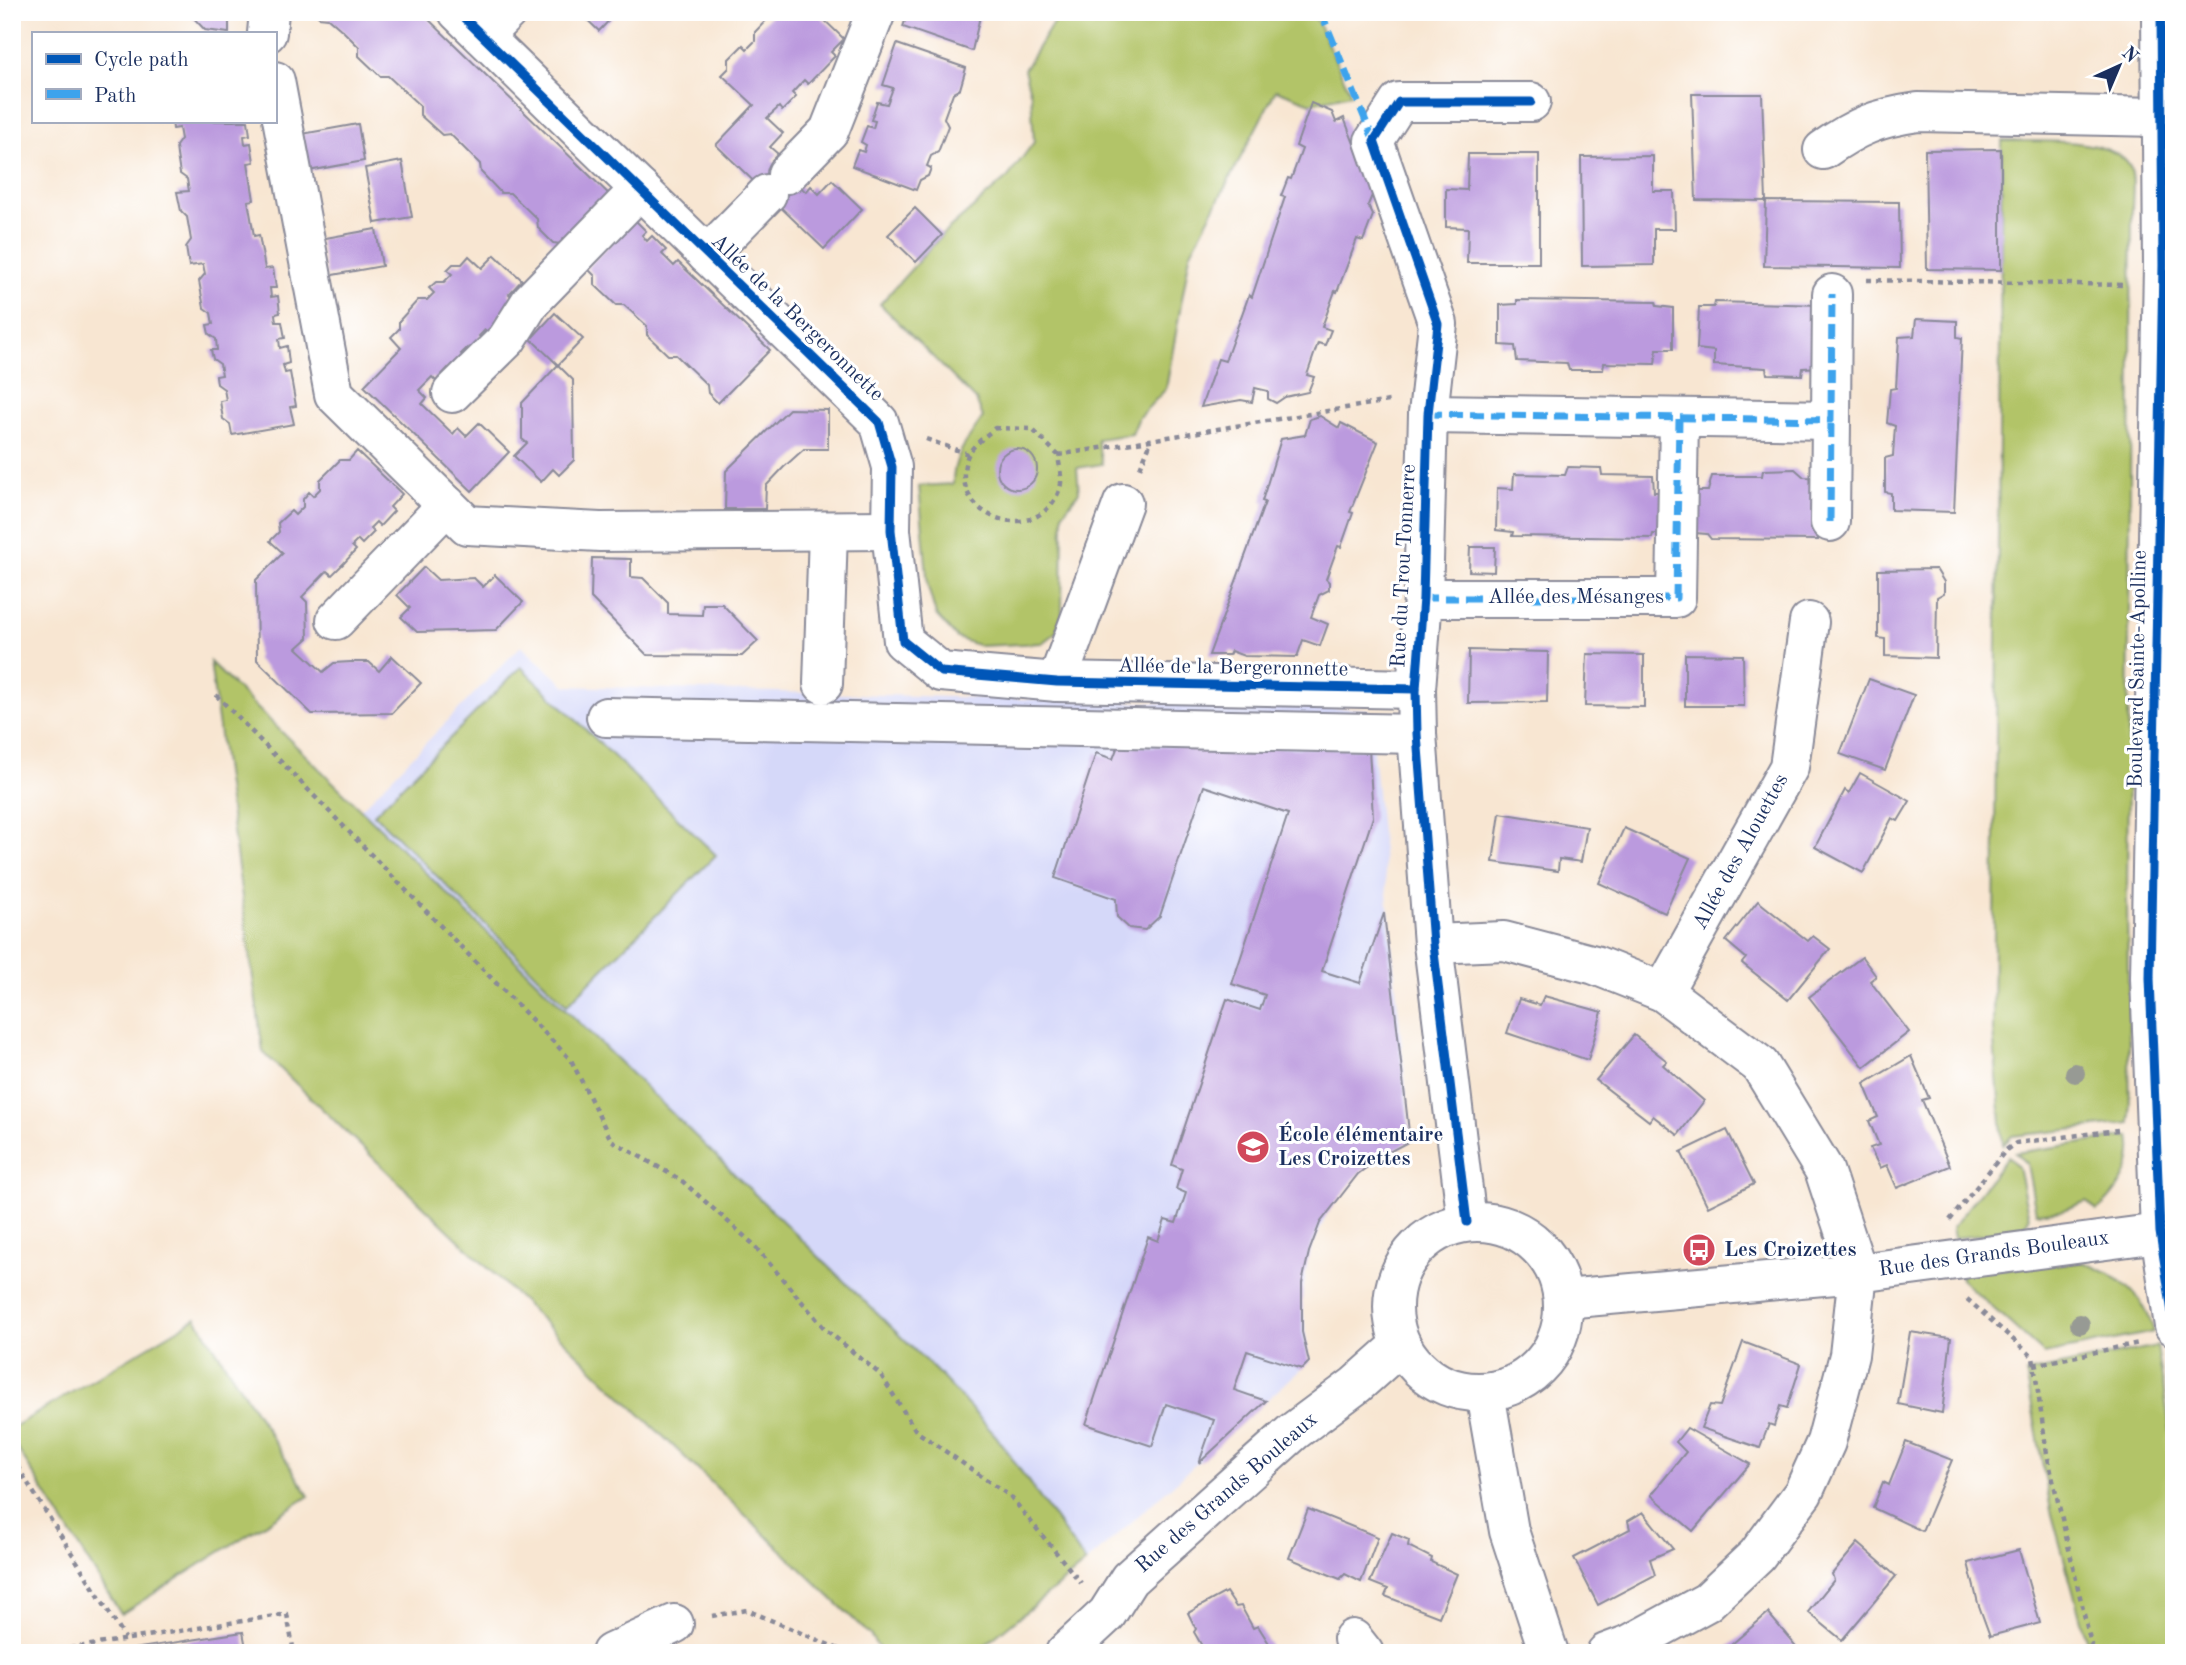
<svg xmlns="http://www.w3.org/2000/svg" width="2186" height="1665" font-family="'Old Standard TT',serif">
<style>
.built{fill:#d5d8f9}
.green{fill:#b2c467;stroke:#667a62;stroke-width:2}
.building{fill:#bb9ade}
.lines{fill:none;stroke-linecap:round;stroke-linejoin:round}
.minor-casing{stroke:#8a8a98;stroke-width:42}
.path{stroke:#8a8a98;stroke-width:4.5;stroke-dasharray:5 5;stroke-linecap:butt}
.minor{stroke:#fff;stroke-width:38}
.quiet{stroke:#3da3ed;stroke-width:7;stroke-dasharray:14 7;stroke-linecap:butt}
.cycleway-casing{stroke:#fff;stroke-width:13}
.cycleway{stroke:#0057b8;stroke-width:9}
.tree{fill:#979a94}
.labels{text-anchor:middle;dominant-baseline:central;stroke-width:6;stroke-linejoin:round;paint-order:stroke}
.street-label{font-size:21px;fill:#1b2f5e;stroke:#fff}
.poi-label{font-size:21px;font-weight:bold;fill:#1b2f5e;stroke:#fff;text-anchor:start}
</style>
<rect width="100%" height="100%" fill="#fff"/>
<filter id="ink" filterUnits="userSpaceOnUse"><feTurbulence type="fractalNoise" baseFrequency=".0143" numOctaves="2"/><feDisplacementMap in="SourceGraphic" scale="14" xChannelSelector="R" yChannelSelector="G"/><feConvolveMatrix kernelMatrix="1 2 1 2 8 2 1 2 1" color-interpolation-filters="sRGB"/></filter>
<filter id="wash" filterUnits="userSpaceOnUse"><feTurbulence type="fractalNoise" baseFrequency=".00686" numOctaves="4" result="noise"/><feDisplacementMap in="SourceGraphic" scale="28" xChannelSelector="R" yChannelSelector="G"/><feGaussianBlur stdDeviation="1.57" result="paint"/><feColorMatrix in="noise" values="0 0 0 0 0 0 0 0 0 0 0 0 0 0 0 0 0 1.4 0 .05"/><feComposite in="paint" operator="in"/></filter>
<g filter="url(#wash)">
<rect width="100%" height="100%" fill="#f8e6d2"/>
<!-- built -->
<polygon class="built" points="521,646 566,686 1369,709 1411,1141 1364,1166 1331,1204 1308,1258 1302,1300 1309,1362 1086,1563 996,1436 360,810"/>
<!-- green -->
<g class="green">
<path d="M 1060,12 L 1313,12 L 1351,94 L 1311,103 L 1276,90 L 1190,254 L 1166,389 L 1139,417 L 1132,434 L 1097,439 L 1102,464 L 1077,468 L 1079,492 L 1063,513 L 1062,614 L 1056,632 L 1042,643 L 980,646 L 957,638 L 936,615 L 928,587 L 919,486 L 953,484 C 952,457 969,438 983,417 L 976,400 L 880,304 L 942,235 L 1008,177 L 1034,142 L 1031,95 L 1024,70 Z"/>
<path d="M 2002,141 C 2032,142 2114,135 2130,167 C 2135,178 2132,197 2132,210 L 2127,902 L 2130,1123 L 2012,1136 L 2003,1145 L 1993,1031 Z"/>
<polygon points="210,662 940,1375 996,1436 1086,1563 975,1653 882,1653 870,1635 263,1052"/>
<polygon points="521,667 716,855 567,1005 374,814"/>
<path d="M 2130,1136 C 2136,1166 2119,1191 2097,1211 L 2087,1201 L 2063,1210 L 2036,1213 L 2027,1164 L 2015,1153 Z"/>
<polygon points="2008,1156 2018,1167 2029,1218 2021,1231 1954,1238 1952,1228"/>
<path d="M 2083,1262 C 2119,1276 2144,1293 2154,1332 L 2044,1354 L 1961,1279 L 1961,1272 Z"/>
<polygon points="196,1318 309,1496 121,1614 12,1440 12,1428"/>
<polygon points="2157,1346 2174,1455 2174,1653 2090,1653 2051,1511 2026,1373"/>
</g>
<g id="blocks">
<!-- building -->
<g class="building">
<polygon points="188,12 229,12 229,33 205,30"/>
<polygon points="314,12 421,12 617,202 561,244 553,243 538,228 537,219 510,193 501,193 481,172 480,164 450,134 442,135 420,115 420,106 388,76 380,76 359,56 359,47 344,32 328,18 319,17"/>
<polygon points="579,12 617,12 599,31"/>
<polygon points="774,12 816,12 844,39 831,52 835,56 808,84 804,80 792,93 796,97 782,111 779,107 767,118 783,133 770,147 778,154 772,160 787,174 806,192 811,186 819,194 832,180 862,209 824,249 716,145 754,105 722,75 729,68 729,59 743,45 747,49 755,41 755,32"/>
<polygon points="908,12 981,12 972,51 903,27"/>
<polygon points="897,44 966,68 960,89 953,93 944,118 948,126 938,152 931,156 927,166 931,168 928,176 920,180 916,190 852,166 858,150 864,152 866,145 861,142 867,126 873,128 875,121 871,120 877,102 887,104 893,88 883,85"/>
<polygon points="1692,94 1762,94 1766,201 1696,200"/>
<polygon points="1311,103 1332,112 1336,122 1344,118 1373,193 1368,205 1373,215 1363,241 1357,239 1337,292 1335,291 1322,327 1331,330 1325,345 1318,343 1307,375 1314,377 1308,392 1285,397 1276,403 1268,399 1268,391 1255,388 1252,402 1241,400 1201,407 1218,359 1225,361 1249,295 1252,297 1285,197 1281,196 1288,178 1291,179 1302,149 1296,146"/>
<polygon points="172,121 248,121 250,135 244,136 245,144 251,143 254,162 248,163 254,200 248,201 251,218 254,236 259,235 265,269 273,268 276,288 270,288 271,297 278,296 280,313 275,314 276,322 282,322 285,338 279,339 280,348 287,346 289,363 283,365 285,373 290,372 296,406 290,407 294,424 232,435 230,424 223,419 220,401 226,400 224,389 217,384 216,376 222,375 220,364 213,359 211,350 217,350 216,339 209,334 207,325 213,324 211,313 204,308 199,281 205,274 203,264 189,266 186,247 191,240 189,228 187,217 181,211 177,192 189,191 187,179 180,174 177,155 176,146 181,139 179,128 173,129"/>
<polygon points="358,124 364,161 308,171 302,134"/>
<polygon points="2001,149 2001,270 1927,269 1925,150"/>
<polygon points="1468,154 1539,154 1539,263 1467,263 1468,228 1446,227 1446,189 1467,190"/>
<polygon points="1653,156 1653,191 1674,191 1675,229 1654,229 1654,265 1582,266 1581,157"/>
<polygon points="402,161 412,217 375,223 365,168"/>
<polygon points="1766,201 1899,202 1900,268 1764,266"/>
<polygon points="915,208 942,235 916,262 888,235"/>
<polygon points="634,219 646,231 642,235 647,241 652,236 666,250 662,254 674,266 678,262 770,350 718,403 708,393 707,385 676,355 668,355 647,335 647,326 624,305 616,305 595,285 595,276 587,268"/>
<polygon points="376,229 382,266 327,276 320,239"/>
<polygon points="495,255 522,280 509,294 519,304 497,318 501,322 489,334 485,330 479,336 483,340 471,353 467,348 461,354 466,358 452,373 448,368 436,381 432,377 419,390 427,398 422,404 453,434 458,428 466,436 479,423 509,452 472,491 364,386 401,348 391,337 399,329 399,321 418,300 427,300 434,293 429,288 436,282 444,282 452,274 447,270 453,264 462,264 469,256 482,268"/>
<polygon points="1517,300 1656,302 1657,306 1673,308 1673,349 1657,349 1655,364 1604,363 1603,370 1569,370 1567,363 1517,361 1515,346 1500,345 1500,305 1517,304"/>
<polygon points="1715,302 1820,305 1820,367 1803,368 1802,375 1767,374 1766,368 1714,365 1714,351 1697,349 1699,307 1714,307"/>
<polygon points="555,313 583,339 558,365 531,339"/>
<polygon points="1916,319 1957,321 1957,337 1962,338 1954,512 1891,510 1891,493 1885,492 1885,458 1893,456 1895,426 1887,423 1890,389 1896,388 1899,337 1914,336"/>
<polygon points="558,365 573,380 574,460 559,475 553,469 541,482 514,456 527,443 522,439 522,403"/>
<polygon points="789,409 828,410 828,449 804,449 784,467 766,486 765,509 725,509 726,471"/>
<polygon points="1320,416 1339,428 1341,423 1378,442 1350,512 1353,513 1341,547 1338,546 1326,579 1329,582 1329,590 1319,595 1311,617 1328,624 1320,646 1303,640 1297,657 1244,656 1231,651 1229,655 1209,655 1265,502 1262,501 1281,439 1305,435 1310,419"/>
<circle cx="1017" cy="469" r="20"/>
<polygon points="357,451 402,494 390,507 394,511 380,526 376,522 370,528 374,532 362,544 358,540 352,546 356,550 344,563 332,575 327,571 302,597 307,602 308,638 297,648 323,672 334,663 351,662 369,662 379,671 392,656 421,683 392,713 312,714 257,660 256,580 283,553 270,541 279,532 278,523 291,511 295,515 303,507 303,499 309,492 313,496 320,489 320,480 340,460 349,460"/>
<polygon points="1568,467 1601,468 1602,475 1653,476 1654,492 1669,492 1668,534 1653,534 1652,538 1512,536 1513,532 1496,530 1497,488 1513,489 1514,474 1565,475"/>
<polygon points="1795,469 1804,477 1818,478 1818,540 1711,539 1707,534 1695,533 1695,491 1708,491 1712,476 1762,476 1763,470"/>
<polygon points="1470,547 1495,547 1494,572 1469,571"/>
<polygon points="592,558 631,559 631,577 643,578 668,603 668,614 702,615 703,604 722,604 758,641 742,656 647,655 591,598"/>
<polygon points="424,567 438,580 474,578 483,587 495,575 523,602 496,630 417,632 401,617 410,608 397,595"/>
<polygon points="1936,569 1944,582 1944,593 1937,597 1936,658 1885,656 1885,639 1878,638 1878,570"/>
<polygon points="1469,650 1548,652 1547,702 1468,703"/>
<polygon points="1587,654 1644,655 1644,707 1585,706"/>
<polygon points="1685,654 1743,655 1744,706 1685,706"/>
<polygon points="1869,679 1914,695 1885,770 1840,754"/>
<polygon points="1118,746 1369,749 1373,817 1322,971 1360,983 1384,913 1410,1141 1383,1155 1358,1174 1320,1223 1309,1252 1302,1283 1302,1332 1309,1362 1302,1369 1247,1351 1234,1390 1266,1401 1199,1463 1214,1420 1166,1404 1152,1446 1086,1424 1148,1237 1158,1241 1165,1220 1176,1223 1186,1193 1176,1189 1182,1169 1172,1165 1227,999 1260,1010 1265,995 1232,984 1288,814 1204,786 1160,916 1145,930 1129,928 1117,917 1116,899 1055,878 1096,753 1113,759"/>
<polygon points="1860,773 1910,801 1898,821 1892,818 1863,873 1815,847 1845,790 1849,793"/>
<polygon points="1500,813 1587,827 1581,862 1559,859 1558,871 1493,862"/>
<polygon points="1624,828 1690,858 1665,913 1599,883"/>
<polygon points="1758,901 1808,941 1813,936 1830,949 1788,1000 1742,963 1746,958 1726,941"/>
<polygon points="1862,957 1876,976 1870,981 1909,1032 1864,1067 1809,997"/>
<polygon points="1544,996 1602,1012 1588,1060 1507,1033 1519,999 1540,1005"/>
<polygon points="1634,1035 1667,1061 1663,1065 1704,1101 1678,1135 1653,1116 1649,1121 1596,1080"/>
<polygon points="1911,1056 1929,1098 1922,1100 1950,1166 1897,1188 1887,1165 1880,1168 1870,1148 1879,1145 1869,1121 1878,1117 1864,1084"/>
<polygon points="1727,1130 1754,1184 1708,1207 1681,1152"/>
<polygon points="1910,1332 1951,1338 1942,1413 1898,1404"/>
<polygon points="1743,1342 1801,1364 1787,1408 1780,1406 1774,1426 1769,1424 1760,1448 1701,1428 1710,1405 1720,1406"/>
<polygon points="1687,1428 1750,1464 1693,1531 1651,1495 1686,1452 1676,1442"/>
<polygon points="1906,1442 1952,1460 1922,1531 1873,1508 1883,1482 1889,1485"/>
<polygon points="1308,1509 1378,1537 1361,1582 1345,1574 1340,1579 1289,1558"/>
<polygon points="1643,1512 1673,1549 1650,1559 1655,1575 1598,1605 1574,1558 1630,1529 1628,1521"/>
<polygon points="1392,1533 1409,1540 1408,1546 1432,1558 1431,1562 1457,1574 1439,1617 1385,1596 1388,1589 1370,1582"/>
<polygon points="1858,1543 1896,1576 1842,1640 1808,1612 1834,1580 1832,1574"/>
<polygon points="2019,1550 2040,1623 1990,1636 1978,1603 1968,1563"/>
<polygon points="1226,1592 1236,1607 1241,1606 1253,1628 1258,1626 1270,1645 1267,1649 1269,1653 1206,1653 1194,1632 1196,1629 1188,1613"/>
<polygon points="1768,1613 1800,1651 1724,1653 1724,1651"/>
<polygon points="243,1632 247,1653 120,1653 120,1651"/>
</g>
</g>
</g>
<g filter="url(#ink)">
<use href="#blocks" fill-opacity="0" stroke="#8a8a98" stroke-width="2"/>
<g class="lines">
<defs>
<g id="minor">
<polyline points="458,12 879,422 892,467 891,530 903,641 941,672 1057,682 1416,689"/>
<polyline points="2161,12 2163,265 2150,978 2160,1232 2174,1326"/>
<polyline points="267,33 269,12"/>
<polyline points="483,36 507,12"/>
<polyline points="275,81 334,394 467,525 600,532 891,530"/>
<path d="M 1823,150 C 1857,126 1877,118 1918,112 L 2160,117"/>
<polyline points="787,174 829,131 876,12"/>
<polyline points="707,255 767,194"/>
<polyline points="452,393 507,339 531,301 640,189"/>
<polyline points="1428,414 1831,420 1832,294"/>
<polyline points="1830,522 1831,420"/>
<polyline points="1423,598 1676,598 1679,419"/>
<polyline points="336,620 447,505"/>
<polyline points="1057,682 1123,503"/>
<polyline points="823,684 828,532"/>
<polyline points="606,717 1417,734"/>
<polyline points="1433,944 1504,941 1595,965 1663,992 1760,1065 1824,1170 1858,1273 1849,1355 1826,1442 1803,1493 1757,1555 1707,1602 1630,1644 1606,1653"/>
<polyline points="1663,992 1789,767 1809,622"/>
<circle cx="1478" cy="1307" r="85"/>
<polyline points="1467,1222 1433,944 1417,734 1416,689 1423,598 1428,414 1438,324 1374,141 1399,102 1531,102"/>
<polyline points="1564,1299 1858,1273 2174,1231"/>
<polyline points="1485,1393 1509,1531 1549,1653"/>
<polyline points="1353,1639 1364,1653"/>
<polyline points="611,1653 674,1624"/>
<polyline points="1065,1653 1107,1614 1129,1579 1293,1432 1356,1385 1401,1345"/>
</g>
</defs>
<!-- minor casing -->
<use href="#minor" class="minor-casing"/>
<!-- path -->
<g class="path">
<polyline points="1867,280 2125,285"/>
<path d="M 995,428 L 1032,429 L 1058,455 C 1059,464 1063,480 1060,488 C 1039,550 943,517 968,455 C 972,446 987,435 995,428 Z"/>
<polyline points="926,439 968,454"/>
<polyline points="1058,455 1389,401"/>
<polyline points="1140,468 1150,444"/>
<polyline points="216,695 571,1060 611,1140 681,1180 752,1243 825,1329 881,1375 916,1431 1010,1496 1081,1583"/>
<polyline points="1950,1220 2006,1150 2016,1143 2118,1130"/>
<polyline points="1967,1299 2033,1357 2047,1454 2093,1653"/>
<polyline points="2034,1365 2139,1343"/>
<polyline points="12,1458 125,1638"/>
<polyline points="712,1616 747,1610 848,1653"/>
<polyline points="40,1653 287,1614 294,1653"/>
</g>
<!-- minor -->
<use href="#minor" class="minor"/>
<!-- quiet -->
<g class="quiet">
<polyline points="1321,12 1374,141"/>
<polyline points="1428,414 1831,420 1832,294"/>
<polyline points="1830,522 1831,420"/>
<polyline points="1423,598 1676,598 1679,419"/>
</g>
<defs>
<g id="cycleway">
<polyline points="458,12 879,422 892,467 891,530 903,641 941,672 1057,682 1416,689"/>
<polyline points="2161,12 2163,265 2150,978 2160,1232 2174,1326"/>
<polyline points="1467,1222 1433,944 1417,734 1416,689 1423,598 1428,414 1438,324 1374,141 1399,102 1531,102"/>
</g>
</defs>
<!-- cycleway casing -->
<use href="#cycleway" class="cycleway-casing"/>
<!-- cycleway -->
<use href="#cycleway" class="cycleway"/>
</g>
<!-- trees -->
<g class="tree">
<circle cx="2075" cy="1073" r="10"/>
<circle cx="2080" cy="1324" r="10"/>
</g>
</g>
<!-- icons -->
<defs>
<symbol id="school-disc" viewBox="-11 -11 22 22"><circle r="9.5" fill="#d1495b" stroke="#fff"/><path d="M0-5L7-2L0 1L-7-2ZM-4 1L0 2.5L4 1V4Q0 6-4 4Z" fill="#fff"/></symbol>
<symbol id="bus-disc" viewBox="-11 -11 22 22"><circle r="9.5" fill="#d1495b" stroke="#fff"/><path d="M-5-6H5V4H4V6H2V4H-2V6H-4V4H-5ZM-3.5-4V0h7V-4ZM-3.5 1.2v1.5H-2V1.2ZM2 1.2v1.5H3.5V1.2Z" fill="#fff"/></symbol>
</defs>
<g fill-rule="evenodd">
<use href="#school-disc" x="1234" y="1128" width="38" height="38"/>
<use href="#bus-disc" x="1680" y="1231" width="38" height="38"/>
</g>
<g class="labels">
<!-- street labels -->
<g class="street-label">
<text transform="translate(797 318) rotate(44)">Allée de la Bergeronnette</text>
<text transform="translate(1404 566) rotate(-87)">Rue du Trou Tonnerre</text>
<text x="1576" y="597">Allée des Mésanges</text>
<text transform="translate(1233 668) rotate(1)">Allée de la Bergeronnette</text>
<text transform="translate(2138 669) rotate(-89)">Boulevard Sainte-Apolline</text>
<text transform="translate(1741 852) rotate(-61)">Allée des Alouettes</text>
<text transform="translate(1994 1254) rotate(-8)">Rue des Grands Bouleaux</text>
<text transform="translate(1227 1493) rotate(-41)">Rue des Grands Bouleaux</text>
</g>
<!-- poi labels -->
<g class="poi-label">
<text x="1278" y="1135">École élémentaire<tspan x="1278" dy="24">Les Croizettes</tspan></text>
<text x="1724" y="1250">Les Croizettes</text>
</g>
</g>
<!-- margin -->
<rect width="2186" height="1665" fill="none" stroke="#fff" stroke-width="42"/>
<!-- legend -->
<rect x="32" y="32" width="245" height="91" fill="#ffffff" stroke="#a4acbf" stroke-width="2"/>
<rect x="46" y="54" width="35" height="10" fill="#0057b8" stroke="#a4acbf" stroke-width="2"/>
<text x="94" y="66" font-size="21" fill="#1b2f5e">Cycle path</text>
<rect x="46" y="89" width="35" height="10" fill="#3da3ed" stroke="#a4acbf" stroke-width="2"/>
<text x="94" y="102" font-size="21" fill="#1b2f5e">Path</text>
<!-- north arrow -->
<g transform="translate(2119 66) rotate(44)" stroke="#ffffff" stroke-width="5" paint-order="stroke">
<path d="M0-5L12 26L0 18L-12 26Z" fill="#1b2f5e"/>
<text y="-10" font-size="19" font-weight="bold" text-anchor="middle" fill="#1b2f5e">N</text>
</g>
</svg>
